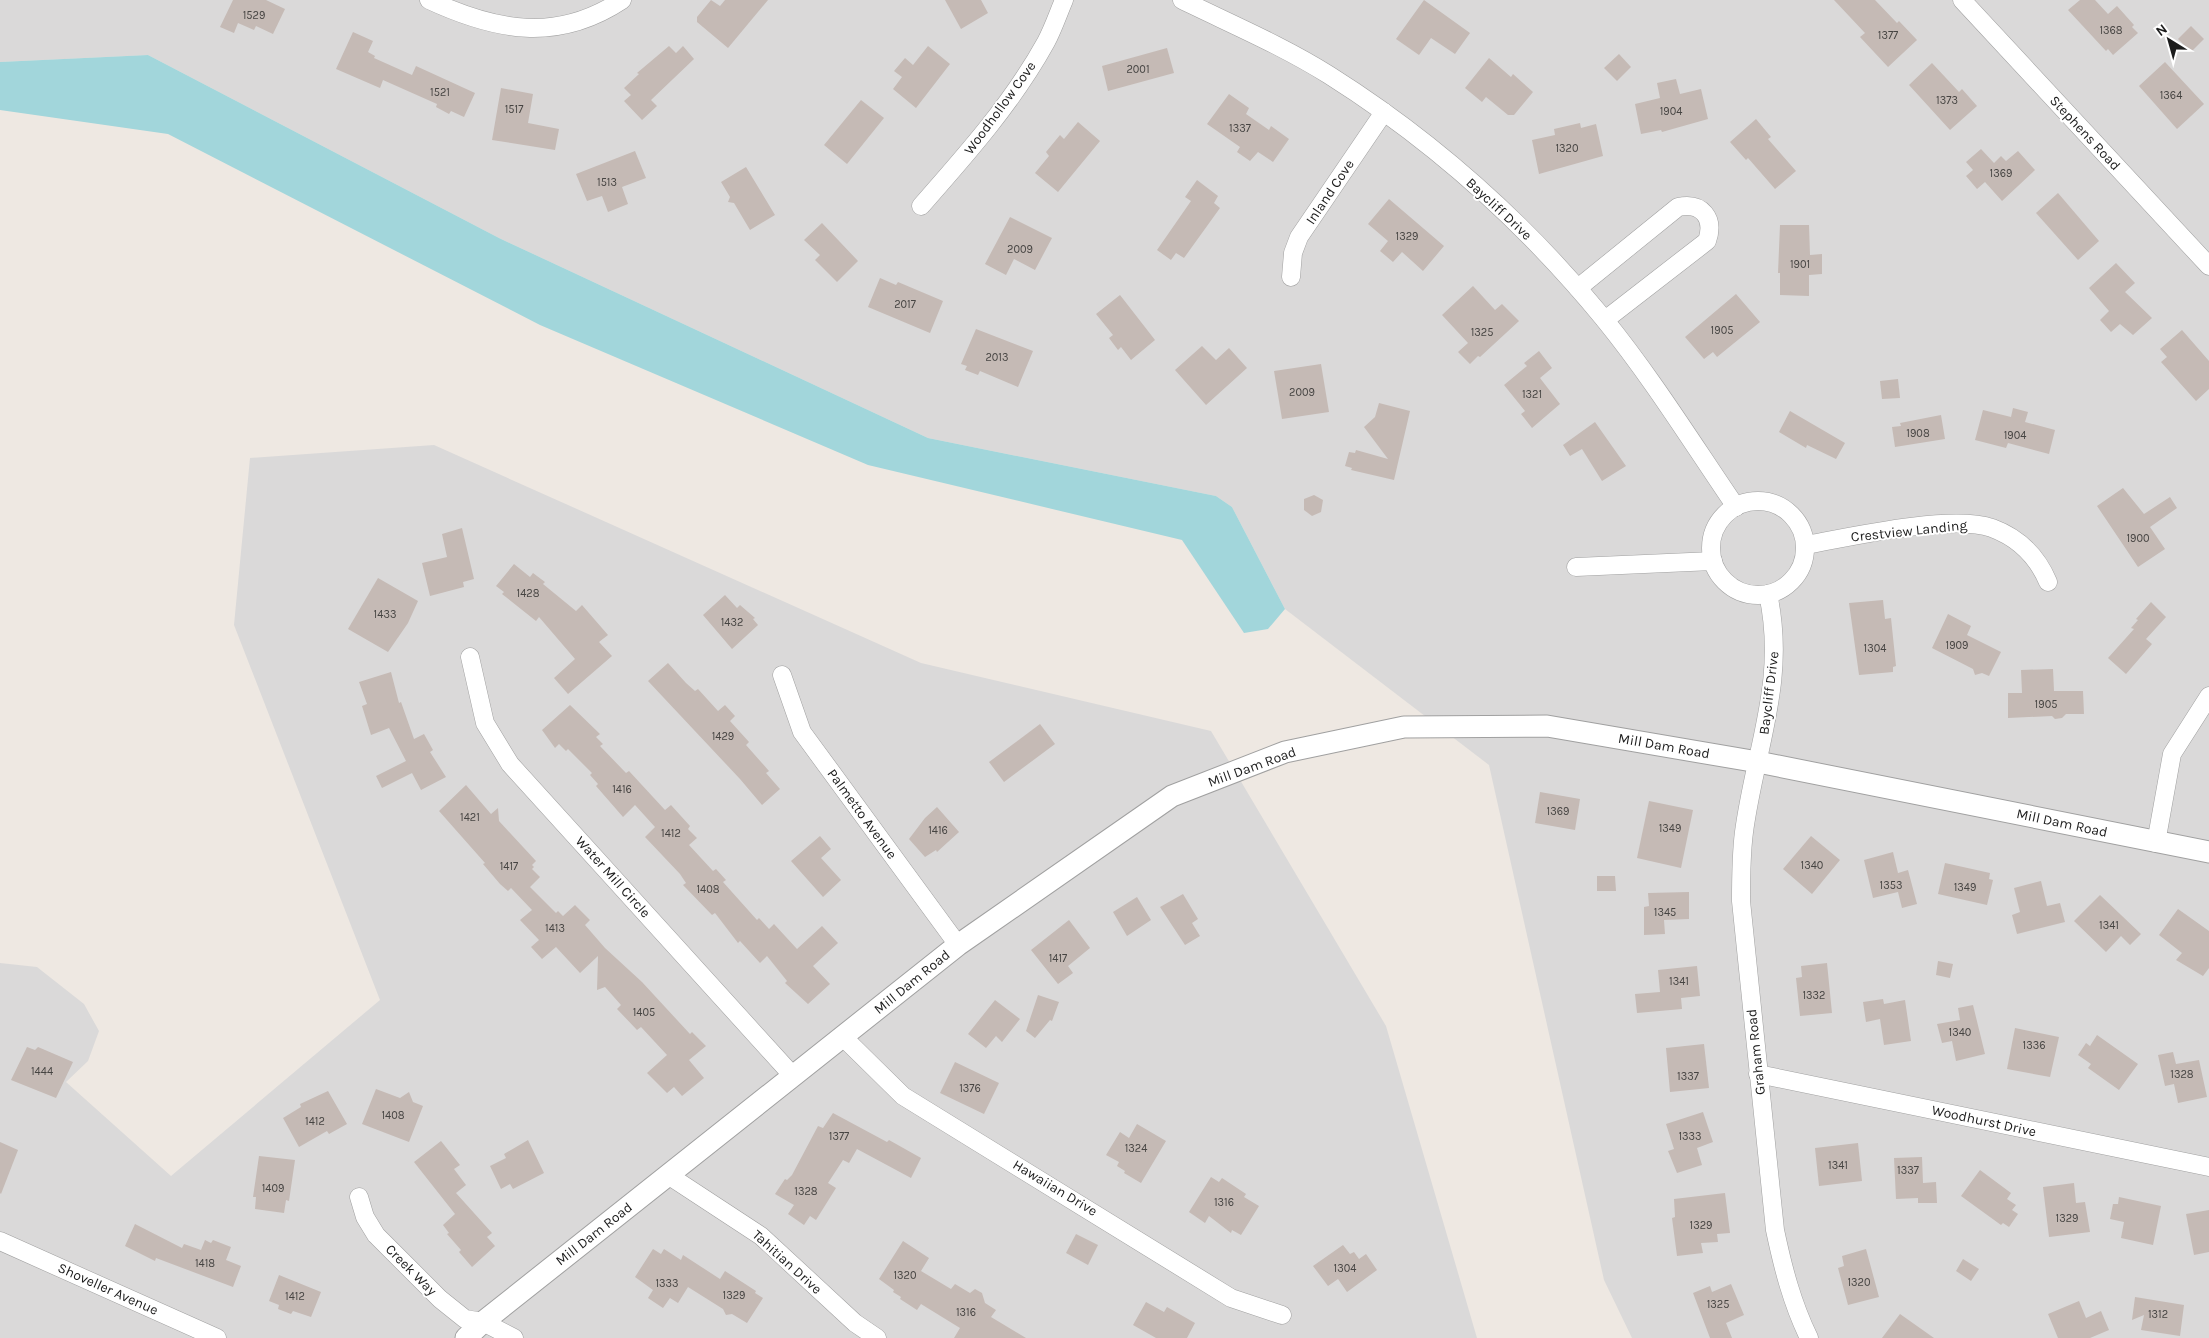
<svg xmlns="http://www.w3.org/2000/svg" width="2209" height="1338" font-family="Karla,sans-serif">
<style>
.residential{fill:#dad9d9}
.water{fill:#a2d6db}
.building{fill:#c5bab5}
.lines{fill:none;stroke-linecap:round;stroke-linejoin:round}
.minor-casing{stroke:#a0a0a0;stroke-width:19}
.tertiary-casing{stroke:#a0a0a0;stroke-width:23}
.minor{stroke:#fff;stroke-width:18}
.tertiary{stroke:#fff;stroke-width:21}
.labels{text-anchor:middle;dominant-baseline:central;stroke-width:4;stroke-linejoin:round;paint-order:stroke}
.number-label{font-size:11px;fill:#464442}
.street-label{font-size:14px;fill:#1c1c1c;stroke:#fff}
</style>
<rect width="100%" height="100%" fill="#eee8e2"/>
<!-- residential -->
<g class="residential">
<polygon points="0,0 2209,0 2209,1338 1632,1338 1604,1280 1489,765 1285,609 1232,507 1216,496 928,438 499,238 148,55 0,62"/>
<polygon points="434,445 921,663 1211,731 1386,1026 1477,1338 0,1338 0,963 37,967 84,1004 99,1031 88,1061 66,1082 171,1176 380,1000 234,625 250,458"/>
</g>
<!-- water -->
<polygon class="water" points="148,55 499,238 928,438 1216,496 1232,507 1285,609 1268,629 1244,633 1182,540 868,465 540,325 168,134 0,110 0,62"/>
<!-- building -->
<g class="building">
<polygon points="233,0 266,0 285,9 273,34 256,26 254,30 238,23 234,33 220,27"/>
<polygon points="711,0 720,6 725,0 768,0 728,48 697,22 697,17"/>
<polygon points="945,0 981,0 988,13 961,29"/>
<polygon points="1424,0 1470,33 1455,54 1431,38 1419,55 1396,39"/>
<polygon points="1834,0 1875,0 1897,23 1899,21 1917,40 1888,67 1860,37 1865,33"/>
<polygon points="2080,0 2095,0 2108,14 2117,6 2134,25 2132,27 2138,33 2113,55 2108,49 2106,51 2068,10"/>
<polygon points="2191,26 2204,39 2191,52 2178,39"/>
<polygon points="353,32 373,41 368,52 375,56 374,58 412,75 416,66 475,93 464,117 451,111 449,114 436,107 437,104 383,80 380,88 336,69"/>
<polygon points="669,46 676,53 683,46 694,59 651,100 657,106 642,120 624,101 631,95 624,88 639,74 637,73"/>
<polygon points="928,46 950,64 916,108 893,89 902,77 894,71 905,58 913,65"/>
<polygon points="1167,48 1174,73 1108,91 1102,66"/>
<polygon points="1619,54 1631,67 1617,81 1604,68"/>
<polygon points="1489,58 1511,77 1513,74 1533,92 1514,115 1508,115 1486,97 1482,102 1465,88"/>
<polygon points="2165,62 2204,104 2177,129 2139,86"/>
<polygon points="1932,63 1959,92 1962,89 1977,106 1950,130 1909,85"/>
<polygon points="1676,79 1680,94 1701,89 1708,119 1662,132 1661,130 1641,134 1635,104 1660,98 1657,83"/>
<polygon points="501,88 533,94 528,123 559,129 555,150 492,140"/>
<polygon points="1229,94 1249,108 1246,114 1269,130 1271,126 1289,139 1273,162 1258,152 1250,161 1237,152 1240,147 1207,124"/>
<polygon points="861,100 884,118 847,164 824,145"/>
<polygon points="1756,119 1771,137 1768,139 1796,171 1775,189 1748,158 1746,160 1730,142"/>
<polygon points="1078,122 1100,141 1058,192 1035,173 1049,156 1046,152 1060,135 1064,139"/>
<polygon points="1580,123 1581,128 1596,124 1603,156 1539,174 1532,140 1555,135 1554,129"/>
<polygon points="1981,149 1994,163 2001,156 2006,161 2018,151 2035,170 2002,201 1985,182 1977,189 1966,176 1973,170 1966,162"/>
<polygon points="635,151 646,178 622,187 628,204 608,212 602,196 587,201 576,174"/>
<polygon points="746,167 775,215 750,230 734,203 728,202 730,197 721,182"/>
<polygon points="1197,180 1218,196 1214,203 1220,208 1184,258 1176,253 1171,260 1157,250 1191,201 1185,197"/>
<polygon points="2058,193 2099,241 2078,260 2036,213"/>
<polygon points="1389,199 1444,246 1423,271 1402,252 1393,262 1380,251 1388,241 1368,224"/>
<polygon points="1010,217 1052,238 1035,270 1014,259 1006,275 985,264"/>
<polygon points="822,223 858,261 837,282 815,260 820,255 804,240"/>
<polygon points="1780,225 1809,225 1810,255 1822,254 1822,274 1809,275 1809,296 1780,295 1780,273 1778,273"/>
<polygon points="2116,263 2135,283 2125,292 2152,318 2133,335 2120,324 2111,332 2100,320 2109,311 2089,288"/>
<polygon points="880,278 896,285 898,282 943,301 930,333 868,307"/>
<polygon points="1473,286 1495,310 1502,304 1519,321 1480,357 1478,356 1470,364 1458,352 1468,343 1442,315"/>
<polygon points="1736,294 1760,322 1717,357 1713,352 1704,359 1685,337"/>
<polygon points="1120,295 1155,340 1131,360 1121,347 1118,350 1109,338 1113,335 1096,314"/>
<polygon points="976,329 1033,351 1018,387 980,371 978,375 965,370 967,366 961,364"/>
<polygon points="2182,330 2209,361 2209,389 2196,401 2161,362 2167,357 2160,349"/>
<polygon points="1202,346 1216,360 1229,348 1247,368 1206,405 1175,370"/>
<polygon points="1539,351 1552,368 1540,378 1560,404 1532,428 1521,414 1525,411 1504,385 1527,366 1524,363"/>
<polygon points="1321,364 1329,412 1282,419 1274,371"/>
<polygon points="1898,379 1900,398 1882,399 1880,381"/>
<polygon points="1379,403 1410,411 1394,480 1351,470 1352,468 1345,466 1349,452 1355,453 1356,450 1388,459 1364,427 1375,417"/>
<polygon points="2013,408 2028,412 2025,422 2055,430 2049,454 2008,443 2006,448 1975,440 1983,410 2011,417"/>
<polygon points="1790,411 1845,443 1836,459 1807,445 1806,448 1779,432"/>
<polygon points="1941,415 1945,439 1895,447 1892,427 1901,426 1900,423"/>
<polygon points="1595,422 1626,466 1602,481 1582,449 1570,456 1563,445"/>
<polygon points="2123,488 2144,514 2170,497 2177,508 2150,527 2165,549 2138,567 2097,506"/>
<polygon points="1314,495 1323,500 1321,512 1312,516 1304,510 1304,499"/>
<polygon points="462,528 474,579 463,582 464,587 430,596 422,563 447,557 442,534"/>
<polygon points="514,564 530,577 533,573 545,582 543,584 576,611 582,605 608,635 599,642 612,656 568,694 554,678 575,659 539,617 536,621 502,594 504,592 496,586"/>
<polygon points="378,578 418,601 408,623 388,652 348,629"/>
<polygon points="725,595 737,608 740,605 755,618 753,619 758,625 732,649 703,615"/>
<polygon points="1883,600 1885,619 1891,618 1896,666 1893,667 1893,672 1859,675 1849,603"/>
<polygon points="2151,602 2166,617 2146,639 2152,644 2126,674 2108,658 2134,629 2131,628 2138,620 2136,619"/>
<polygon points="1948,614 1971,626 1967,635 2001,652 1989,676 1982,673 1975,675 1973,669 1932,648"/>
<polygon points="668,663 686,683 695,691 698,689 718,711 725,705 735,716 730,721 749,742 746,745 769,771 766,773 780,789 762,805 740,779 648,681"/>
<polygon points="2053,669 2054,691 2083,691 2084,714 2066,714 2062,718 2055,719 2052,716 2008,718 2008,693 2022,693 2021,670"/>
<polygon points="391,672 399,703 401,702 414,739 424,734 433,750 430,752 446,777 421,790 412,773 382,788 376,776 406,761 389,728 371,735 362,706 367,704 359,682"/>
<polygon points="570,705 600,734 596,737 603,744 600,746 626,773 629,771 665,810 671,805 690,826 688,829 697,838 689,845 713,871 716,869 726,880 723,882 757,920 759,918 769,929 774,924 797,949 822,926 838,943 813,966 830,984 808,1004 785,983 787,981 767,956 760,963 740,941 738,943 715,913 712,915 683,885 686,883 680,874 645,837 655,827 635,805 623,817 596,786 598,784 590,775 592,773 568,749 566,751 559,744 555,748 542,730"/>
<polygon points="1040,724 1055,744 1004,782 989,762"/>
<polygon points="466,785 491,814 498,808 499,821 536,861 532,865 534,867 532,869 540,877 530,887 556,913 558,911 563,916 575,905 590,920 585,925 605,948 642,982 690,1034 692,1032 706,1046 689,1060 704,1078 682,1096 674,1087 667,1093 647,1073 667,1055 641,1027 637,1030 617,1009 621,1005 605,987 597,990 598,956 580,973 556,947 542,959 531,947 539,940 520,920 532,910 511,888 508,891 500,884 483,864 485,863 439,811"/>
<polygon points="1540,792 1580,799 1575,830 1535,823"/>
<polygon points="1649,801 1693,810 1681,868 1637,858"/>
<polygon points="937,807 959,832 937,852 936,850 925,857 909,839 925,818"/>
<polygon points="820,836 831,849 821,858 841,880 823,897 791,861"/>
<polygon points="1811,836 1840,860 1812,894 1783,869"/>
<polygon points="1893,852 1898,873 1908,870 1917,904 1902,908 1898,892 1873,898 1864,860"/>
<polygon points="1945,863 1990,873 1989,879 1993,880 1987,905 1938,894"/>
<polygon points="1597,876 1615,876 1616,891 1597,891"/>
<polygon points="2041,881 2047,906 2060,903 2065,922 2017,934 2012,915 2020,912 2014,888"/>
<polygon points="1689,892 1689,919 1664,920 1665,934 1644,935 1644,907 1649,906 1648,893"/>
<polygon points="1183,894 1198,919 1192,923 1200,936 1185,945 1160,907"/>
<polygon points="2100,895 2141,934 2130,945 2121,936 2106,952 2074,921"/>
<polygon points="1137,897 1151,920 1127,936 1113,912"/>
<polygon points="2178,909 2209,931 2209,968 2203,976 2176,960 2182,953 2159,935"/>
<polygon points="1069,920 1090,948 1068,966 1073,973 1058,984 1031,950"/>
<polygon points="1938,961 1953,964 1950,978 1936,975"/>
<polygon points="1827,963 1832,1013 1800,1016 1796,978 1802,977 1801,966"/>
<polygon points="1697,966 1700,996 1681,998 1682,1009 1637,1013 1635,994 1660,992 1658,970"/>
<polygon points="1038,995 1059,1002 1052,1021 1050,1020 1035,1038 1026,1031"/>
<polygon points="1883,999 1884,1004 1905,1000 1911,1041 1884,1045 1880,1019 1866,1022 1863,1002"/>
<polygon points="995,1000 1020,1019 1002,1042 996,1036 986,1048 968,1034"/>
<polygon points="1973,1005 1985,1054 1956,1061 1952,1041 1942,1043 1937,1024 1960,1020 1958,1008"/>
<polygon points="2015,1028 2059,1037 2050,1077 2007,1069"/>
<polygon points="2097,1035 2138,1064 2119,1090 2088,1068 2091,1064 2078,1055 2086,1043 2090,1046"/>
<polygon points="1704,1044 1709,1088 1670,1092 1666,1048"/>
<polygon points="27,1047 35,1050 38,1047 73,1062 56,1098 11,1080"/>
<polygon points="2173,1052 2176,1064 2199,1060 2207,1097 2178,1103 2174,1084 2165,1086 2158,1055"/>
<polygon points="955,1062 999,1083 984,1114 940,1093"/>
<polygon points="376,1089 400,1098 409,1092 413,1102 423,1106 409,1142 362,1124"/>
<polygon points="328,1091 347,1124 329,1134 327,1131 299,1147 283,1118 301,1107 300,1104"/>
<polygon points="1703,1112 1713,1142 1697,1148 1702,1165 1677,1173 1668,1151 1674,1149 1666,1124"/>
<polygon points="833,1113 887,1142 889,1140 921,1158 911,1178 857,1149 849,1163 843,1160 828,1183 836,1188 816,1220 810,1216 804,1225 788,1214 794,1205 775,1194 785,1179 787,1180 792,1175 818,1126 823,1128"/>
<polygon points="1137,1124 1166,1141 1141,1183 1124,1173 1125,1171 1117,1166 1119,1162 1106,1155 1120,1132 1129,1138"/>
<polygon points="528,1140 544,1173 513,1189 510,1184 501,1189 490,1166 506,1158 504,1154"/>
<polygon points="441,1141 460,1165 454,1169 466,1185 456,1193 492,1233 487,1237 495,1246 472,1267 459,1252 461,1250 447,1234 449,1233 443,1225 455,1214 414,1162"/>
<polygon points="0,1142 18,1150 1,1194 0,1193"/>
<polygon points="1858,1143 1862,1181 1819,1186 1815,1148"/>
<polygon points="259,1156 295,1160 289,1201 286,1200 284,1213 255,1209 256,1197 253,1197"/>
<polygon points="1922,1157 1923,1183 1936,1182 1937,1203 1918,1203 1918,1198 1896,1199 1894,1158"/>
<polygon points="1980,1170 2011,1193 2007,1199 2016,1205 2012,1210 2018,1214 2009,1227 2003,1223 2001,1225 1961,1196"/>
<polygon points="1211,1177 1219,1182 1222,1178 1246,1194 1244,1197 1259,1206 1241,1235 1232,1230 1231,1233 1209,1216 1205,1223 1189,1212"/>
<polygon points="2074,1183 2076,1203 2085,1202 2090,1232 2049,1237 2043,1187"/>
<polygon points="1725,1193 1730,1233 1717,1234 1718,1242 1701,1243 1703,1253 1677,1256 1672,1218 1675,1217 1674,1199"/>
<polygon points="2119,1197 2161,1206 2153,1245 2121,1238 2124,1222 2110,1219 2113,1204 2118,1204"/>
<polygon points="2209,1210 2209,1252 2194,1255 2186,1214"/>
<polygon points="135,1224 182,1248 184,1244 201,1250 205,1240 211,1243 213,1240 231,1247 226,1260 241,1266 233,1287 156,1258 155,1261 125,1246"/>
<polygon points="1076,1234 1098,1245 1088,1265 1066,1253"/>
<polygon points="903,1241 929,1258 921,1271 951,1289 955,1284 970,1293 975,1289 982,1293 985,1303 996,1310 991,1317 1026,1338 954,1338 960,1328 921,1304 917,1310 900,1299 901,1297 893,1292 894,1290 879,1279"/>
<polygon points="1343,1245 1350,1254 1354,1252 1359,1259 1366,1254 1377,1270 1347,1292 1338,1279 1328,1286 1313,1266"/>
<polygon points="653,1249 661,1254 664,1249 681,1260 683,1255 720,1279 725,1271 756,1291 755,1293 763,1298 747,1323 732,1314 726,1315 723,1309 688,1287 678,1303 670,1298 663,1308 648,1298 653,1290 635,1277"/>
<polygon points="1866,1249 1879,1297 1848,1305 1838,1268 1844,1266 1842,1256"/>
<polygon points="1963,1259 1979,1269 1971,1281 1956,1271"/>
<polygon points="279,1275 321,1292 311,1317 293,1311 291,1314 278,1309 279,1305 269,1301"/>
<polygon points="1731,1284 1744,1315 1726,1323 1732,1338 1710,1338 1693,1293 1710,1286 1712,1292"/>
<polygon points="2135,1297 2184,1305 2180,1336 2141,1330 2144,1315 2132,1320"/>
<polygon points="2079,1301 2086,1318 2101,1311 2109,1330 2090,1338 2058,1338 2048,1314"/>
<polygon points="1146,1302 1164,1312 1167,1307 1195,1323 1187,1338 1156,1338 1133,1325"/>
<polygon points="1900,1314 1934,1338 1882,1338"/>
</g>
<g class="lines">
<defs>
<g id="minor">
<path d="M 429,0 C 496,31 557,43 622,0"/>
<path d="M 1182,0 C 1231,24 1283,46 1329,75 C 1432,140 1526,224 1604,319 C 1652,378 1693,444 1736,507"/>
<polyline points="1962,0 2209,266"/>
<path d="M 921,206 C 966,155 1013,102 1046,42 C 1053,29 1058,14 1064,0"/>
<polyline points="1291,277 1293,253 1299,237 1384,112"/>
<path d="M 1578,288 L 1678,207 C 1702,202 1715,218 1707,241 L 1605,320"/>
<circle cx="1758" cy="548" r="47"/>
<path d="M 1806,545 C 1849,537 1951,514 1992,528 C 2019,538 2037,556 2048,582"/>
<polyline points="1576,567 1713,561"/>
<path d="M 1768,594 C 1787,681 1755,749 1744,832 C 1741,855 1741,878 1741,901 L 1775,1230 C 1783,1268 1792,1303 1809,1338"/>
<polyline points="470,657 485,723 510,764 793,1076"/>
<polyline points="782,675 802,732 958,945"/>
<polyline points="2156,843 2172,754 2209,696"/>
<polyline points="843,1037 903,1096 1231,1298 1282,1315"/>
<polyline points="1758,1074 2209,1167"/>
<polyline points="668,1175 761,1236 855,1323 877,1338"/>
<polyline points="359,1197 365,1217 376,1235 440,1299 465,1319 483,1322 514,1338"/>
<polyline points="0,1241 217,1338"/>
</g>
<polyline id="tertiary" points="466,1338 483,1322 958,945 1172,796 1285,752 1404,727 1547,726 1758,762 2209,852"/>
</defs>
<!-- minor casing -->
<use href="#minor" class="minor-casing"/>
<!-- tertiary casing -->
<use href="#tertiary" class="tertiary-casing"/>
<!-- minor -->
<use href="#minor" class="minor"/>
<!-- tertiary -->
<use href="#tertiary" class="tertiary"/>
</g>
<g class="labels">
<!-- number labels -->
<g class="number-label">
<text x="254" y="15">1529</text>
<text x="2111" y="30">1368</text>
<text x="1888" y="35">1377</text>
<text x="1138" y="69">2001</text>
<text x="440" y="92">1521</text>
<text x="2171" y="95">1364</text>
<text x="1947" y="100">1373</text>
<text x="514" y="109">1517</text>
<text x="1671" y="111">1904</text>
<text x="1240" y="128">1337</text>
<text x="1567" y="148">1320</text>
<text x="2001" y="173">1369</text>
<text x="607" y="182">1513</text>
<text x="1407" y="236">1329</text>
<text x="1020" y="249">2009</text>
<text x="1800" y="264">1901</text>
<text x="905" y="304">2017</text>
<text x="1722" y="330">1905</text>
<text x="1482" y="332">1325</text>
<text x="997" y="357">2013</text>
<text x="1302" y="392">2009</text>
<text x="1532" y="394">1321</text>
<text x="1918" y="433">1908</text>
<text x="2015" y="435">1904</text>
<text x="2138" y="538">1900</text>
<text x="528" y="593">1428</text>
<text x="385" y="614">1433</text>
<text x="732" y="622">1432</text>
<text x="1957" y="645">1909</text>
<text x="1875" y="648">1304</text>
<text x="2046" y="704">1905</text>
<text x="723" y="736">1429</text>
<text x="622" y="789">1416</text>
<text x="1558" y="811">1369</text>
<text x="470" y="817">1421</text>
<text x="1670" y="828">1349</text>
<text x="938" y="830">1416</text>
<text x="671" y="833">1412</text>
<text x="1812" y="865">1340</text>
<text x="509" y="866">1417</text>
<text x="1891" y="885">1353</text>
<text x="1965" y="887">1349</text>
<text x="708" y="889">1408</text>
<text x="1665" y="912">1345</text>
<text x="2109" y="925">1341</text>
<text x="555" y="928">1413</text>
<text x="1058" y="958">1417</text>
<text x="1679" y="981">1341</text>
<text x="1814" y="995">1332</text>
<text x="644" y="1012">1405</text>
<text x="1960" y="1032">1340</text>
<text x="2034" y="1045">1336</text>
<text x="42" y="1071">1444</text>
<text x="2182" y="1074">1328</text>
<text x="1688" y="1076">1337</text>
<text x="970" y="1088">1376</text>
<text x="393" y="1115">1408</text>
<text x="315" y="1121">1412</text>
<text x="839" y="1136">1377</text>
<text x="1690" y="1136">1333</text>
<text x="1136" y="1148">1324</text>
<text x="1838" y="1165">1341</text>
<text x="1908" y="1170">1337</text>
<text x="273" y="1188">1409</text>
<text x="806" y="1191">1328</text>
<text x="1224" y="1202">1316</text>
<text x="2067" y="1218">1329</text>
<text x="1701" y="1225">1329</text>
<text x="205" y="1263">1418</text>
<text x="1345" y="1268">1304</text>
<text x="905" y="1275">1320</text>
<text x="1859" y="1282">1320</text>
<text x="667" y="1283">1333</text>
<text x="734" y="1295">1329</text>
<text x="295" y="1296">1412</text>
<text x="1718" y="1304">1325</text>
<text x="966" y="1312">1316</text>
<text x="2158" y="1314">1312</text>
</g>
<!-- street labels -->
<g class="street-label">
<text transform="translate(1000 108) rotate(-54)">Woodhollow Cove</text>
<text transform="translate(2085 133) rotate(47)">Stephens Road</text>
<text transform="translate(1330 192) rotate(-56)">Inland Cove</text>
<text transform="translate(1499 209) rotate(43)">Baycliff Drive</text>
<text transform="translate(1909 531) rotate(-6)">Crestview Landing</text>
<text transform="translate(1769 693) rotate(-83)">Baycliff Drive</text>
<text transform="translate(1664 746) rotate(10)">Mill Dam Road</text>
<text transform="translate(1252 767) rotate(-20)">Mill Dam Road</text>
<text transform="translate(862 814) rotate(54)">Palmetto Avenue</text>
<text transform="translate(2062 823) rotate(12)">Mill Dam Road</text>
<text transform="translate(613 877) rotate(48)">Water Mill Circle</text>
<text transform="translate(912 982) rotate(-39)">Mill Dam Road</text>
<text transform="translate(1756 1052) rotate(-96)">Graham Road</text>
<text transform="translate(1984 1121) rotate(12)">Woodhurst Drive</text>
<text transform="translate(1055 1188) rotate(31)">Hawaiian Drive</text>
<text transform="translate(594 1234) rotate(-38)">Mill Dam Road</text>
<text transform="translate(787 1262) rotate(42)">Tahitian Drive</text>
<text transform="translate(411 1270) rotate(45)">Creek Way</text>
<text transform="translate(108 1289) rotate(24)">Shoveller Avenue</text>
</g>
</g>
<!-- north arrow -->
<g transform="translate(2169 40) rotate(323)" stroke="#ffffff" stroke-width="4" paint-order="stroke">
<path d="M0-4L9 19L0 12L-9 19Z" fill="#1c1c1c"/>
<text y="-8" font-size="14" font-weight="bold" text-anchor="middle" fill="#1c1c1c">N</text>
</g>
</svg>
